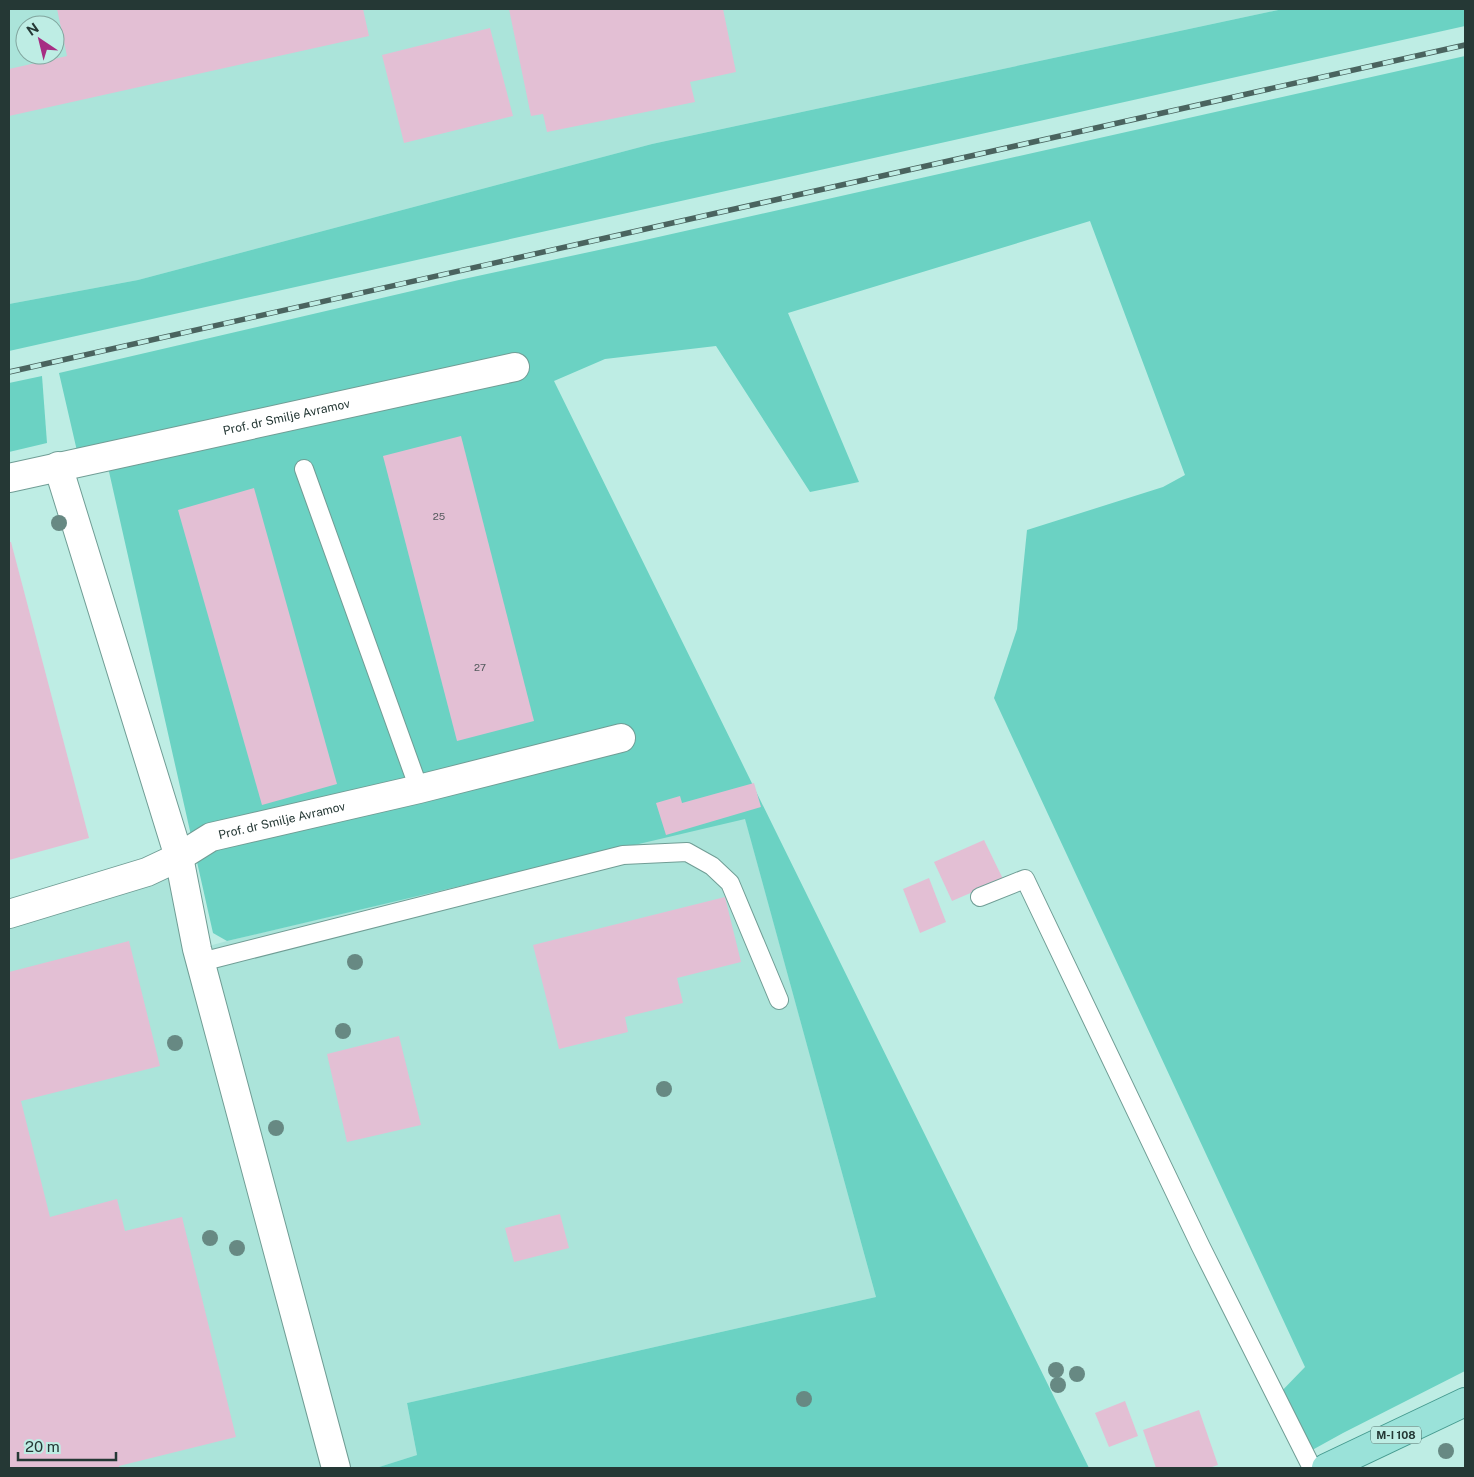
<svg xmlns="http://www.w3.org/2000/svg" width="1474" height="1477" font-family="'Public Sans',sans-serif">
<style>
.built{fill:#abe4da;fill-rule:evenodd}
.green{fill:#6bd2c3}
.building{fill:#e3bfd4}
.lines{fill:none;stroke-linecap:round;stroke-linejoin:round}
.service-casing{stroke:#709d95;stroke-width:20}
.minor-casing{stroke:#709d95;stroke-width:30}
.primary-casing{stroke:#459a8f;stroke-width:30}
.service{stroke:#fff;stroke-width:18}
.minor{stroke:#fff;stroke-width:28}
.primary{stroke:#9ae2d9;stroke-width:28}
.rail-casing{stroke:#4a645f;stroke-width:5.5}
.rail{stroke:#beede4;stroke-width:4;stroke-dasharray:11;stroke-linecap:butt}
.tree{fill:#678983}
.labels{text-anchor:middle;dominant-baseline:central;stroke-width:4;stroke-linejoin:round;paint-order:stroke}
.number-label{font-size:10px;fill:#545a5d}
.shield{fill:#beede4;stroke:#536e6a;stroke-width:1}
.shield-label{font-size:11px;font-weight:bold;fill:#253835}
.street-label{font-size:12px;fill:#253835;stroke:#beede4}
</style>
<rect width="100%" height="100%" fill="#beede4"/>
<!-- built -->
<g class="built">
<path d="M 9,9 L 1283,9 L 652,144 L 138,280 L 9,304 ZM 25,25 L 55,25 L 55,55 L 25,55 Z"/>
<polygon points="745,818 876,1297 407,1403 417,1455 376,1468 9,1468 9,914 179,857 198,949 227,941"/>
</g>
<!-- green -->
<g class="green">
<polygon points="1283,9 1465,9 1465,26 9,351 9,304 138,280 652,144"/>
<polygon points="1465,56 1465,1371 1343,1433 1305,1454 1276,1397 1305,1367 994,698 1017,629 1027,530 1163,487 1185,475 1090,221 788,313 859,482 810,492 716,346 605,359 554,381 1089,1468 376,1468 417,1455 407,1403 876,1297 745,819 227,941 213,933 103,445 77,451 59,373 459,280 636,242"/>
<polygon points="42,376 47,443 9,452 9,383"/>
</g>
<!-- building -->
<g class="building">
<polygon points="57,9 363,9 369,36 9,116 9,69 67,56"/>
<polygon points="509,9 723,9 736,72 690,82 695,102 547,132 543,114 531,116"/>
<polygon points="490,28 513,116 404,143 382,55"/>
<polygon points="461,436 534,721 457,741 383,456"/>
<polygon points="254,488 337,784 262,805 178,510"/>
<polygon points="9,542 11,542 89,838 9,860"/>
<polygon points="754,783 761,807 666,835 656,803 680,796 682,803"/>
<polygon points="984,840 1003,879 952,901 934,862"/>
<polygon points="929,878 946,922 920,933 903,889"/>
<polygon points="725,897 741,962 677,978 683,1003 625,1017 628,1032 559,1049 533,945"/>
<polygon points="129,941 160,1066 21,1101 50,1217 117,1199 125,1231 182,1217 236,1437 119,1466 119,1468 9,1468 9,972"/>
<polygon points="399,1036 421,1125 347,1142 327,1054"/>
<polygon points="560,1214 569,1248 514,1262 505,1228"/>
<polygon points="1125,1401 1138,1436 1109,1447 1095,1413"/>
<polygon points="1199,1410 1218,1465 1209,1468 1156,1468 1143,1430"/>
</g>
<g class="lines">
<defs>
<g id="service">
<polyline points="304,469 419,789"/>
<polyline points="980,897 1025,879 1201,1247 1312,1468"/>
<polyline points="201,962 623,855 687,852 712,866 730,883 779,1000"/>
</g>
<g id="minor">
<polyline points="58,466 179,857 197,949 336,1468"/>
<path id="s1" d="M 9,478 L 515,367"/>
<path id="s2" d="M 9,914 L 147,872 L 179,857 L 211,837 L 419,789 L 621,738"/>
</g>
<polyline id="primary" points="1326,1468 1465,1402"/>
</defs>
<!-- service casing -->
<use href="#service" class="service-casing"/>
<!-- minor casing -->
<use href="#minor" class="minor-casing"/>
<!-- primary casing -->
<use href="#primary" class="primary-casing"/>
<!-- service -->
<use href="#service" class="service"/>
<!-- minor -->
<use href="#minor" class="minor"/>
<!-- primary -->
<use href="#primary" class="primary"/>
<defs>
<polyline id="rail" points="9,372 1465,45"/>
</defs>
<!-- rail casing -->
<use href="#rail" class="rail-casing"/>
<!-- rail -->
<use href="#rail" class="rail"/>
</g>
<!-- trees -->
<g class="tree">
<circle cx="59" cy="523" r="8"/>
<circle cx="355" cy="962" r="8"/>
<circle cx="343" cy="1031" r="8"/>
<circle cx="175" cy="1043" r="8"/>
<circle cx="664" cy="1089" r="8"/>
<circle cx="276" cy="1128" r="8"/>
<circle cx="210" cy="1238" r="8"/>
<circle cx="237" cy="1248" r="8"/>
<circle cx="1056" cy="1370" r="8"/>
<circle cx="1077" cy="1374" r="8"/>
<circle cx="1058" cy="1385" r="8"/>
<circle cx="804" cy="1399" r="8"/>
<circle cx="1446" cy="1451" r="8"/>
</g>
<g class="labels">
<!-- number labels -->
<g class="number-label">
<text x="439" y="516">25</text>
<text x="480" y="667">27</text>
</g>
<!-- shield labels -->
<rect class="shield" x="1371" y="1426.5" width="50" height="17" rx="4"/>
<g class="shield-label">
<text x="1396" y="1435">M-I 108</text>
</g>
<!-- street labels -->
<g class="street-label">
<text stroke="none"><textPath href="#s1" startOffset="284">Prof. dr Smilje Avramov</textPath></text>
<text stroke="none"><textPath href="#s2" startOffset="290">Prof. dr Smilje Avramov</textPath></text>
</g>
</g>
<!-- border -->
<rect width="1474" height="1477" fill="none" stroke="#253835" stroke-width="20"/>
<!-- north arrow -->
<g transform="translate(40 40) rotate(325)"><circle r="24" fill="#beede4" stroke="#81a59e"/>
<path d="M0-4L9 19L0 12L-9 19Z" fill="#a62d83"/>
<text y="-8" font-size="14" font-weight="bold" text-anchor="middle" fill="#253835">N</text>
</g>
<!-- scale -->
<path d="M18 1452v8h98v-8" fill="none" stroke="#253835" stroke-width="2.5"/>
<text x="25" y="1452" font-size="15" fill="#253835" stroke="#beede4" stroke-width="4" paint-order="stroke">20 m</text>
</svg>
